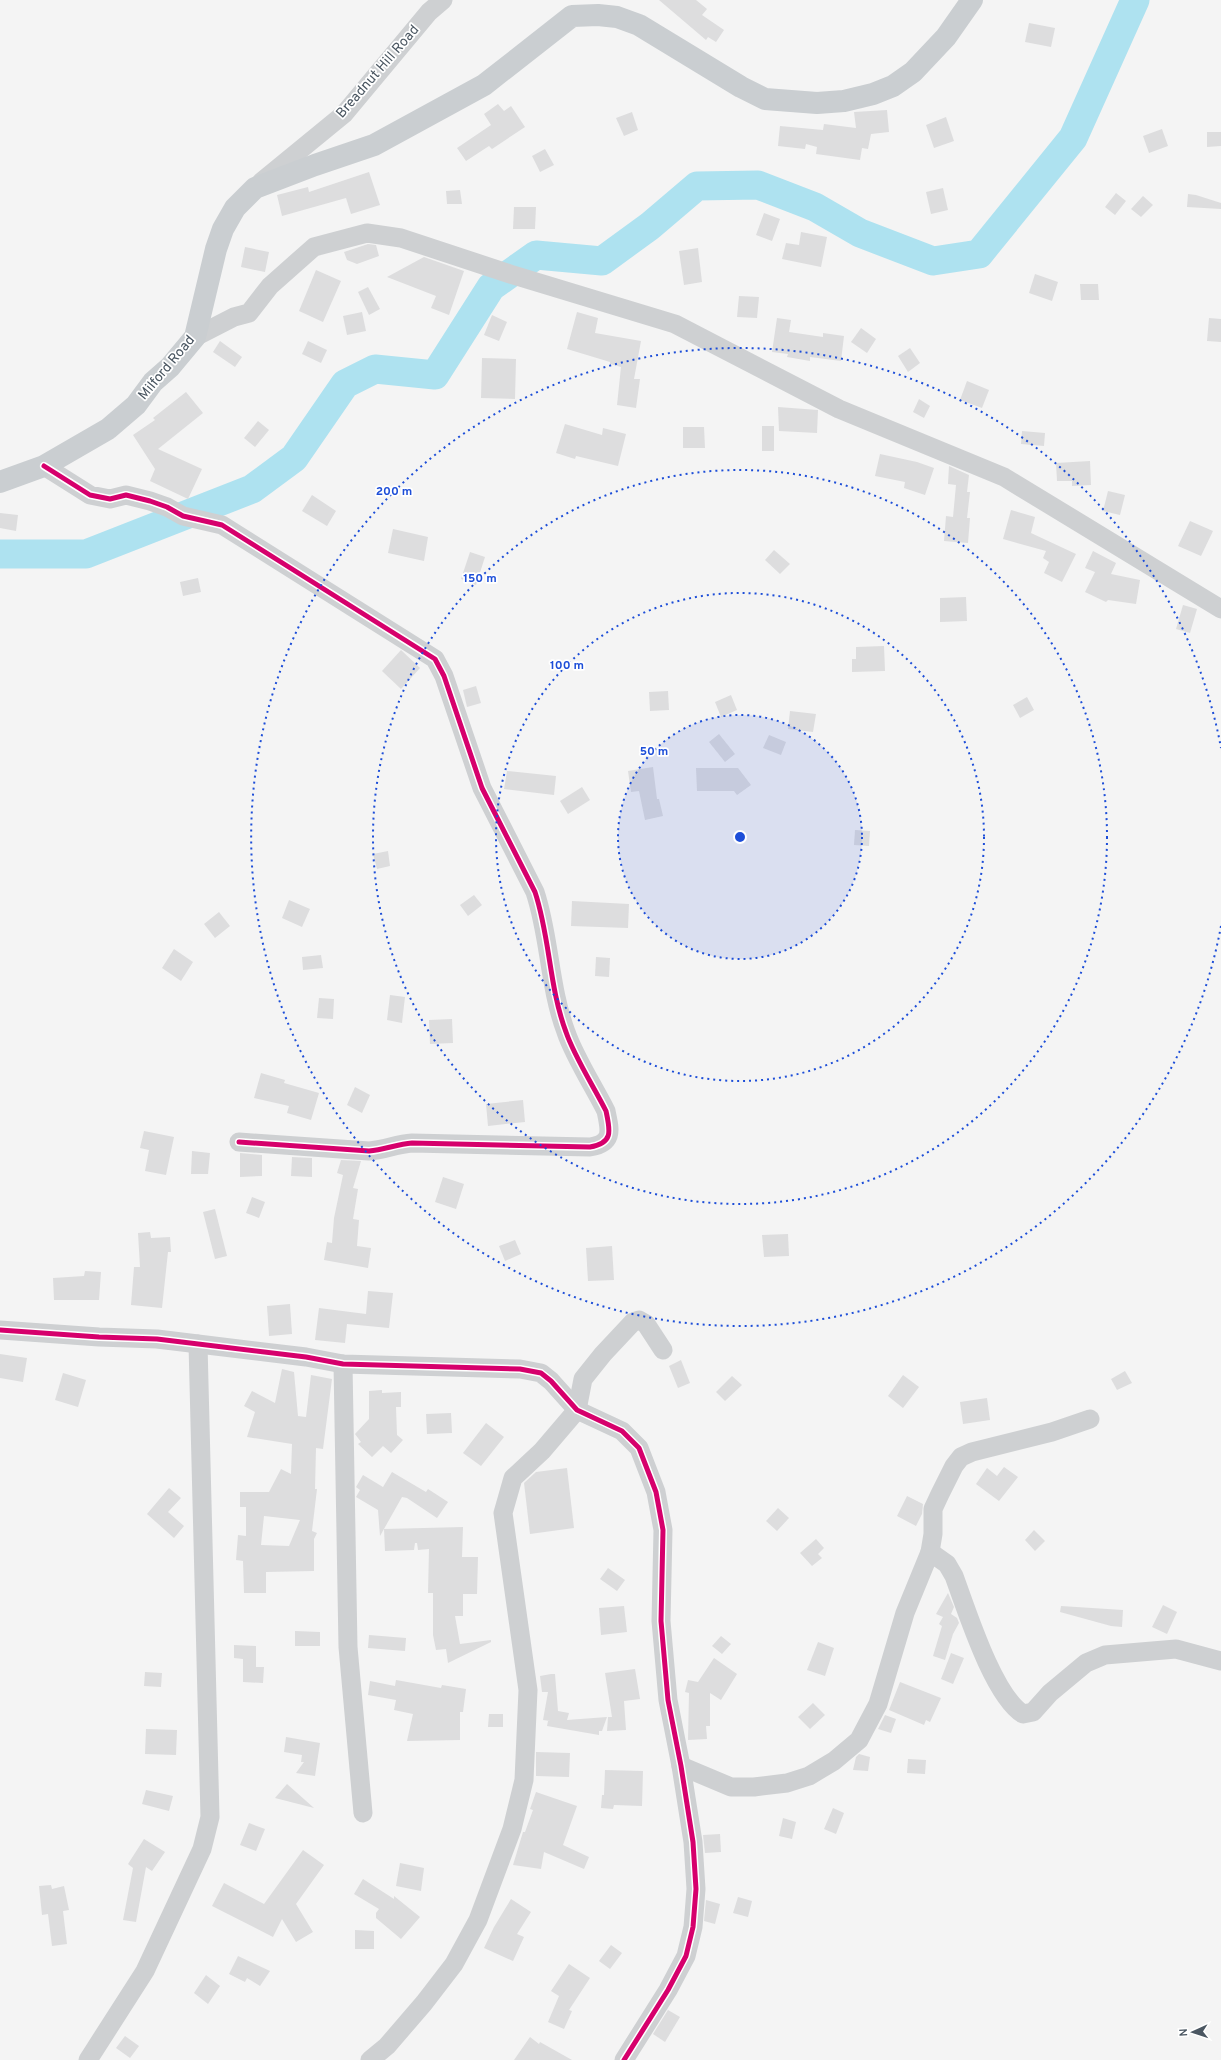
<svg xmlns="http://www.w3.org/2000/svg" width="1221" height="2060" font-family="Overpass,sans-serif">
<style>
.lines{fill:none;stroke-linecap:round;stroke-linejoin:round}
.river{stroke:#aee2f0;stroke-width:29}
.building{fill:#ddddde;fill-rule:evenodd}
.minor{stroke:#ced0d2;stroke-width:19}
.major{stroke:#caced1;stroke-width:22}
.cycleway-casing{stroke:#fff;stroke-width:8}
.cycleway{stroke:#d6006c;stroke-width:5}
.ring{fill:none;stroke:#1d4ed8;stroke-width:2;stroke-dasharray:2 4}
.labels{text-anchor:middle;dominant-baseline:central;stroke-width:3.5;stroke-linejoin:round;paint-order:stroke}
.street-label{font-size:14px;fill:#4a5661;stroke:#fff}
.centre{fill:#1d4ed8;stroke:#fff;stroke-width:2}
.ring-label{font-size:12px;text-anchor:middle;font-weight:bold;fill:#1d4ed8;stroke:#fff;stroke-width:3.5;stroke-linejoin:round;paint-order:stroke}
</style>
<rect width="100%" height="100%" fill="#f4f4f4"/>
<g class="lines">
<!-- river -->
<polyline class="river" points="0,554 86,554 252,489 294,458 345,384 375,369 435,375 491,287 536,255 602,261 650,226 697,186 758,185 815,207 860,233 933,261 979,254 1073,138 1135,0"/>
</g>
<!-- building -->
<g class="building">
<polygon points="659,0 696,0 707,9 702,15 724,30 716,42 708,37 706,40"/>
<polygon points="1029,23 1055,28 1051,47 1025,42"/>
<polygon points="498,104 504,111 511,106 525,127 492,149 489,146 466,161 457,148 491,125 484,114"/>
<polygon points="887,110 889,132 871,134 868,149 862,148 860,160 816,154 817,147 806,144 805,149 778,146 780,126 823,130 824,124 856,128 854,112"/>
<polygon points="632,112 638,130 624,136 616,118"/>
<polygon points="946,117 954,141 934,148 926,125"/>
<polygon points="1162,129 1168,146 1149,153 1143,136"/>
<polygon points="1207,132 1221,132 1221,146 1207,147"/>
<polygon points="545,149 554,165 540,172 532,156"/>
<polygon points="369,172 380,205 351,214 346,198 282,216 277,195 308,187 309,192"/>
<polygon points="943,188 948,210 931,214 926,192"/>
<polygon points="460,190 462,204 447,204 446,191"/>
<polygon points="1116,193 1126,201 1115,215 1105,207"/>
<polygon points="1188,194 1196,195 1221,203 1221,209 1187,207"/>
<polygon points="1143,196 1153,205 1141,217 1131,209"/>
<polygon points="514,207 536,207 535,229 513,229"/>
<polygon points="764,213 780,219 772,241 756,235"/>
<polygon points="801,232 827,237 821,267 782,259 786,243 799,245"/>
<polygon points="368,244 376,245 379,256 357,264 347,260 344,252"/>
<polygon points="245,247 269,252 265,272 241,267"/>
<polygon points="698,248 702,282 684,285 679,251"/>
<polygon points="424,257 464,271 449,315 431,308 436,296 387,277"/>
<polygon points="316,270 341,281 323,322 299,311"/>
<polygon points="1035,274 1058,282 1052,301 1029,293"/>
<polygon points="1080,284 1098,284 1099,300 1081,300"/>
<polygon points="368,287 380,309 369,315 358,292"/>
<polygon points="739,296 759,297 757,318 737,317"/>
<polygon points="362,312 366,331 347,335 343,316"/>
<polygon points="577,312 598,318 595,333 641,341 634,379 640,379 636,408 617,405 621,367 610,364 610,362 567,349"/>
<polygon points="492,315 507,322 499,341 484,335"/>
<polygon points="777,318 791,320 789,332 823,337 823,333 844,336 841,361 810,357 810,361 787,357 788,354 772,352"/>
<polygon points="1209,318 1221,319 1221,342 1207,341"/>
<polygon points="861,328 876,339 867,353 851,342"/>
<polygon points="220,341 242,357 235,367 213,352"/>
<polygon points="308,341 327,350 321,363 302,354"/>
<polygon points="910,348 920,363 908,372 898,356"/>
<polygon points="482,358 516,359 515,399 481,398"/>
<polygon points="967,381 989,390 982,408 960,400"/>
<polygon points="186,392 203,413 158,449 202,469 188,499 150,481 155,469 133,435 155,420 153,418"/>
<polygon points="919,399 930,406 924,418 913,412"/>
<polygon points="778,407 818,410 817,433 779,431"/>
<polygon points="258,421 269,430 255,447 244,438"/>
<polygon points="565,424 602,435 603,428 626,434 618,466 576,456 575,459 556,453"/>
<rect x="762" y="426" width="12" height="25"/>
<polygon points="683,427 704,427 705,448 683,448"/>
<polygon points="1022,431 1045,433 1044,446 1021,444"/>
<polygon points="880,454 917,462 934,468 925,495 904,488 905,482 875,476"/>
<polygon points="1090,461 1091,485 1072,486 1072,481 1057,481 1056,463"/>
<polygon points="949,466 969,475 967,492 970,492 967,518 970,518 968,543 944,541 946,516 953,517 956,485 948,484"/>
<polygon points="1108,491 1125,495 1120,515 1103,511"/>
<polygon points="312,495 336,511 327,526 302,511"/>
<polygon points="1011,510 1035,517 1031,533 1076,554 1062,582 1044,573 1049,562 1043,558 1046,551 1003,539"/>
<polygon points="0,513 18,515 16,531 0,528"/>
<polygon points="1190,521 1213,531 1201,556 1178,546"/>
<polygon points="393,529 428,537 424,561 388,553"/>
<polygon points="774,550 790,564 780,574 765,560"/>
<polygon points="1093,551 1116,563 1111,574 1140,580 1136,604 1108,600 1106,602 1085,592 1095,572 1085,568"/>
<polygon points="470,552 485,557 476,585 461,579"/>
<polygon points="198,578 201,592 183,596 180,582"/>
<polygon points="966,597 967,621 940,622 940,598"/>
<polygon points="1183,605 1197,609 1190,633 1176,629"/>
<polygon points="884,646 885,671 852,672 852,659 856,659 856,647"/>
<polygon points="401,650 420,668 401,689 382,671"/>
<polygon points="476,686 481,703 467,707 463,690"/>
<polygon points="668,691 669,710 650,711 649,692"/>
<polygon points="731,695 737,710 721,717 715,702"/>
<polygon points="1027,697 1034,710 1020,718 1013,705"/>
<polygon points="790,711 816,714 813,732 788,729"/>
<polygon points="719,734 735,754 725,762 709,742"/>
<polygon points="769,735 786,742 781,755 763,748"/>
<polygon points="653,767 657,799 659,799 663,816 645,820 639,791 631,792 628,771"/>
<polygon points="696,768 738,768 751,785 737,795 734,791 697,791"/>
<polygon points="507,771 556,776 554,795 504,789"/>
<polygon points="582,787 590,800 568,814 560,801"/>
<polygon points="855,830 870,831 869,846 854,845"/>
<polygon points="388,851 390,866 377,869 373,854"/>
<polygon points="474,895 482,905 468,916 460,905"/>
<polygon points="289,900 310,909 302,927 282,918"/>
<polygon points="572,901 629,904 628,928 571,926"/>
<polygon points="219,912 230,926 215,938 204,924"/>
<polygon points="174,949 193,962 181,981 162,968"/>
<polygon points="321,955 323,968 303,970 302,957"/>
<polygon points="596,957 610,958 609,977 595,976"/>
<polygon points="390,995 405,997 402,1023 387,1020"/>
<polygon points="319,998 334,999 333,1019 317,1018"/>
<polygon points="452,1019 453,1043 430,1044 429,1020"/>
<polygon points="261,1073 285,1080 284,1083 319,1093 311,1120 287,1113 289,1106 254,1098"/>
<polygon points="355,1087 370,1095 362,1113 347,1105"/>
<polygon points="523,1100 525,1122 488,1126 486,1104"/>
<polygon points="144,1131 174,1137 166,1175 145,1171 149,1150 140,1148"/>
<polygon points="192,1151 210,1153 208,1174 191,1174"/>
<polygon points="240,1153 262,1155 262,1176 240,1177"/>
<polygon points="292,1157 312,1158 312,1177 291,1176"/>
<polygon points="341,1160 361,1161 353,1188 358,1189 353,1219 359,1220 357,1246 371,1248 368,1268 324,1260 327,1242 332,1243 334,1218 343,1175 337,1173"/>
<polygon points="443,1177 464,1184 456,1209 435,1202"/>
<polygon points="252,1197 265,1202 259,1218 246,1213"/>
<polygon points="215,1209 227,1256 215,1259 203,1212"/>
<polygon points="150,1232 151,1238 170,1237 171,1252 168,1252 162,1308 131,1305 134,1267 140,1267 138,1233"/>
<polygon points="788,1234 789,1256 764,1257 762,1235"/>
<polygon points="515,1240 521,1254 505,1261 499,1246"/>
<polygon points="612,1246 614,1280 588,1281 586,1248"/>
<polygon points="85,1271 101,1272 99,1300 54,1300 53,1278 84,1276"/>
<polygon points="368,1291 393,1293 389,1328 347,1324 345,1343 315,1340 319,1308 366,1314"/>
<polygon points="290,1304 292,1334 269,1336 267,1306"/>
<polygon points="0,1354 27,1358 23,1382 0,1378"/>
<polygon points="681,1360 690,1383 678,1388 669,1366"/>
<path d="M 282,1369 L 294,1372 L 298,1416 L 306,1417 L 311,1375 L 332,1379 L 323,1449 L 316,1448 L 315,1489 L 317,1489 L 312,1531 L 317,1533 L 314,1539 L 314,1571 L 266,1572 L 266,1593 L 244,1593 L 243,1561 L 236,1560 L 238,1535 L 246,1536 L 246,1507 L 240,1507 L 240,1492 L 269,1492 L 281,1469 L 291,1474 L 292,1444 L 247,1437 L 255,1412 L 244,1406 L 252,1391 L 275,1403 ZM 264,1516 L 300,1520 L 289,1546 L 261,1545 Z"/>
<polygon points="1125,1371 1132,1383 1117,1390 1111,1379"/>
<polygon points="63,1373 86,1380 78,1407 55,1400"/>
<polygon points="903,1375 919,1387 903,1408 888,1396"/>
<polygon points="732,1376 742,1385 725,1401 716,1392"/>
<polygon points="382,1390 382,1393 401,1392 401,1407 396,1407 397,1435 403,1440 391,1453 383,1446 372,1457 358,1444 361,1442 355,1434 369,1419 369,1391"/>
<polygon points="987,1398 990,1420 963,1424 960,1402"/>
<polygon points="451,1413 452,1433 427,1434 426,1414"/>
<polygon points="486,1423 504,1437 481,1466 463,1453"/>
<polygon points="1004,1467 1018,1477 999,1501 976,1484 987,1468 997,1476"/>
<polygon points="567,1468 574,1528 530,1534 524,1483 536,1472"/>
<polygon points="392,1472 426,1492 428,1489 448,1502 437,1518 407,1498 402,1497 380,1536 378,1510 356,1497 360,1490 356,1487 363,1475 383,1487"/>
<polygon points="169,1488 181,1498 168,1512 184,1526 174,1538 147,1514"/>
<polygon points="907,1496 923,1504 922,1514 916,1526 897,1516"/>
<polygon points="778,1508 789,1518 777,1531 766,1521"/>
<polygon points="463,1527 462,1557 478,1557 477,1594 463,1594 463,1616 455,1616 460,1644 491,1640 491,1642 448,1663 446,1649 436,1650 433,1635 433,1593 428,1593 429,1549 418,1550 417,1543 415,1543 414,1550 385,1551 384,1529"/>
<polygon points="1034,1530 1045,1541 1035,1551 1025,1540"/>
<polygon points="816,1539 824,1548 818,1554 822,1558 812,1566 800,1553"/>
<polygon points="608,1568 625,1580 617,1591 600,1579"/>
<polygon points="948,1593 954,1607 951,1614 957,1618 959,1623 953,1634 945,1660 933,1656 942,1626 939,1624 943,1617 936,1614"/>
<polygon points="1163,1605 1177,1612 1167,1634 1152,1627"/>
<polygon points="624,1606 627,1632 601,1635 599,1608"/>
<polygon points="1061,1606 1123,1610 1122,1627 1111,1626 1060,1612"/>
<polygon points="295,1631 320,1632 320,1646 295,1646"/>
<polygon points="369,1635 406,1638 405,1651 368,1648"/>
<polygon points="721,1636 731,1644 722,1654 712,1646"/>
<polygon points="818,1642 834,1648 825,1676 807,1670"/>
<polygon points="234,1645 256,1646 256,1667 264,1667 263,1683 243,1682 243,1659 234,1658"/>
<polygon points="951,1653 964,1658 953,1684 941,1679"/>
<polygon points="714,1658 737,1674 721,1700 710,1693 710,1726 706,1726 707,1739 688,1740 689,1693 685,1692 688,1680 698,1682"/>
<polygon points="635,1669 640,1699 624,1701 626,1730 607,1731 608,1717 612,1717 605,1673"/>
<polygon points="145,1672 162,1673 161,1687 144,1686"/>
<polygon points="551,1674 555,1674 558,1711 569,1713 567,1720 607,1717 602,1731 599,1731 599,1735 547,1726 548,1721 550,1721 543,1720 548,1692 542,1692 540,1676"/>
<polygon points="396,1680 441,1688 442,1685 466,1689 463,1712 460,1712 460,1740 407,1741 413,1714 394,1710 396,1700 368,1695 370,1681 395,1686"/>
<polygon points="900,1682 941,1698 930,1722 926,1720 924,1725 889,1710"/>
<polygon points="813,1703 825,1715 810,1729 798,1717"/>
<polygon points="489,1714 503,1714 503,1727 488,1727"/>
<polygon points="885,1715 896,1719 891,1733 878,1729"/>
<polygon points="146,1729 177,1730 176,1755 145,1754"/>
<polygon points="286,1737 320,1743 315,1776 296,1773 304,1762 301,1762 302,1755 284,1752"/>
<polygon points="536,1752 570,1753 569,1777 536,1776"/>
<polygon points="859,1754 870,1757 868,1771 853,1770 856,1757"/>
<polygon points="908,1759 926,1760 925,1774 907,1773"/>
<polygon points="605,1770 643,1771 642,1806 614,1805 613,1809 601,1808 602,1795 604,1795"/>
<polygon points="287,1784 314,1808 275,1798"/>
<polygon points="146,1790 173,1796 169,1811 142,1804"/>
<polygon points="536,1792 577,1806 563,1845 589,1857 584,1869 544,1852 541,1869 513,1865 523,1832 525,1832 533,1810 530,1809"/>
<polygon points="833,1808 844,1813 836,1834 824,1829"/>
<polygon points="783,1818 796,1822 792,1839 779,1836"/>
<polygon points="249,1823 265,1829 256,1851 240,1845"/>
<polygon points="720,1834 721,1852 705,1853 703,1835"/>
<polygon points="144,1839 165,1852 152,1871 146,1867 136,1922 123,1920 133,1868 128,1864"/>
<polygon points="303,1850 324,1865 296,1904 313,1932 296,1942 282,1919 273,1937 212,1906 224,1883 264,1904"/>
<polygon points="400,1863 424,1868 421,1891 396,1886"/>
<polygon points="363,1879 394,1899 394,1896 420,1917 401,1939 376,1918 376,1913 379,1909 354,1894"/>
<polygon points="51,1885 52,1889 64,1886 69,1910 63,1911 67,1944 52,1946 48,1914 42,1915 39,1886"/>
<polygon points="738,1897 752,1901 748,1917 733,1913"/>
<polygon points="511,1899 531,1912 517,1934 524,1937 513,1961 484,1948 494,1927"/>
<polygon points="706,1900 720,1904 715,1924 704,1921"/>
<polygon points="355,1930 374,1931 374,1949 355,1949"/>
<polygon points="611,1945 622,1953 610,1969 599,1961"/>
<polygon points="238,1956 270,1971 260,1986 247,1978 245,1982 229,1974"/>
<polygon points="569,1964 590,1978 569,2010 572,2011 564,2029 548,2022 559,1996 551,1991"/>
<polygon points="206,1975 220,1986 208,2004 194,1993"/>
<polygon points="668,2010 680,2017 665,2042 653,2034"/>
<polygon points="125,2036 139,2046 130,2058 116,2048"/>
<polygon points="530,2037 539,2044 540,2042 572,2060 514,2060"/>
</g>
<g class="lines">
<!-- minor -->
<g class="minor">
<polyline points="261,182 344,114 429,12 443,0"/>
<polyline points="195,337 234,317 249,313 270,286 314,247 367,233 401,238 510,274 675,324 839,409 1004,477 1221,609"/>
<path d="M 44,466 L 90,495 L 110,499 L 126,495 L 150,501 L 167,507 L 183,516 L 222,525 L 435,659 L 444,676 L 482,788 L 535,892 C 550,937 549,987 566,1032 C 574,1056 594,1087 606,1111 C 610,1130 614,1143 590,1147 L 412,1143 C 397,1144 384,1150 369,1151 L 239,1142"/>
<polyline points="0,1330 99,1337 157,1339 306,1357 343,1364 520,1369 541,1373 551,1381 577,1410 622,1431 639,1448 656,1492 663,1530 661,1621 668,1700 681,1766 693,1842 696,1889 693,1927 686,1956 668,1990 624,2060"/>
<polyline points="343,1364 348,1647 363,1813"/>
<polyline points="930,1552 933,1534 933,1509 940,1494 954,1466 961,1457 972,1452 1052,1432 1090,1419"/>
<path d="M 681,1766 L 731,1787 L 754,1787 L 787,1783 L 809,1776 L 834,1761 L 859,1740 L 878,1704 L 905,1613 L 930,1552 L 947,1564 L 954,1576 C 967,1611 993,1695 1023,1714 L 1033,1712 L 1050,1693 L 1086,1663 L 1105,1655 L 1176,1649 L 1221,1661"/>
<polyline points="88,2060 145,1971 202,1849 210,1817 198,1344"/>
<polyline points="370,2060 387,2046 424,2003 454,1964 478,1920 512,1829 524,1780 528,1690 503,1513 513,1478 542,1451 577,1410 583,1379 603,1354 633,1322 639,1320 646,1324 663,1350"/>
</g>
<!-- major -->
<polyline class="major" points="0,482 44,466 108,429 136,405 153,382 170,367 195,337 216,249 223,229 235,208 255,188 315,165 374,145 484,85 572,16 598,15 617,17 639,25 741,87 765,99 817,103 844,101 873,94 893,86 913,72 946,37 972,0"/>
<defs>
<g id="cycleway">
<path d="M 44,466 L 90,495 L 110,499 L 126,495 L 150,501 L 167,507 L 183,516 L 222,525 L 435,659 L 444,676 L 482,788 L 535,892 C 550,937 549,987 566,1032 C 574,1056 594,1087 606,1111 C 610,1130 614,1143 590,1147 L 412,1143 C 397,1144 384,1150 369,1151 L 239,1142"/>
<polyline points="0,1330 99,1337 157,1339 306,1357 343,1364 520,1369 541,1373 551,1381 577,1410 622,1431 639,1448 656,1492 663,1530 661,1621 668,1700 681,1766 693,1842 696,1889 693,1927 686,1956 668,1990 624,2060"/>
</g>
</defs>
<!-- cycleway casing -->
<use href="#cycleway" class="cycleway-casing"/>
<!-- cycleway -->
<use href="#cycleway" class="cycleway"/>
</g>
<!-- distance rings -->
<circle cx="740" cy="837" r="122" fill="#1d4ed8" fill-opacity=".12"/>
<g class="ring">
<circle cx="740" cy="837" r="122"/>
<circle cx="740" cy="837" r="244"/>
<circle cx="740" cy="837" r="367"/>
<path d="M1221 926A489 489 0 1 1 1221 748"/>
</g>
<g class="labels">
<!-- street labels -->
<g class="street-label">
<text transform="translate(378 72) rotate(-49)">Breadnut Hill Road</text>
<text transform="translate(167 368) rotate(-50)">Milford Road</text>
</g>
</g>
<circle cx="740" cy="837" r="6" class="centre"/>
<g class="ring-label">
<text x="394" y="495">200 m</text>
<text x="480" y="582">150 m</text>
<text x="567" y="669">100 m</text>
<text x="654" y="755">50 m</text>
</g>
<!-- north arrow -->
<g transform="translate(1193 2032) rotate(267)" stroke="#ffffff" stroke-width="3" paint-order="stroke">
<path d="M0-3L7 15L0 10L-7 15Z" fill="#4a5661"/>
<text y="-6" font-size="11" font-weight="bold" text-anchor="middle" fill="#4a5661">N</text>
</g>
</svg>
